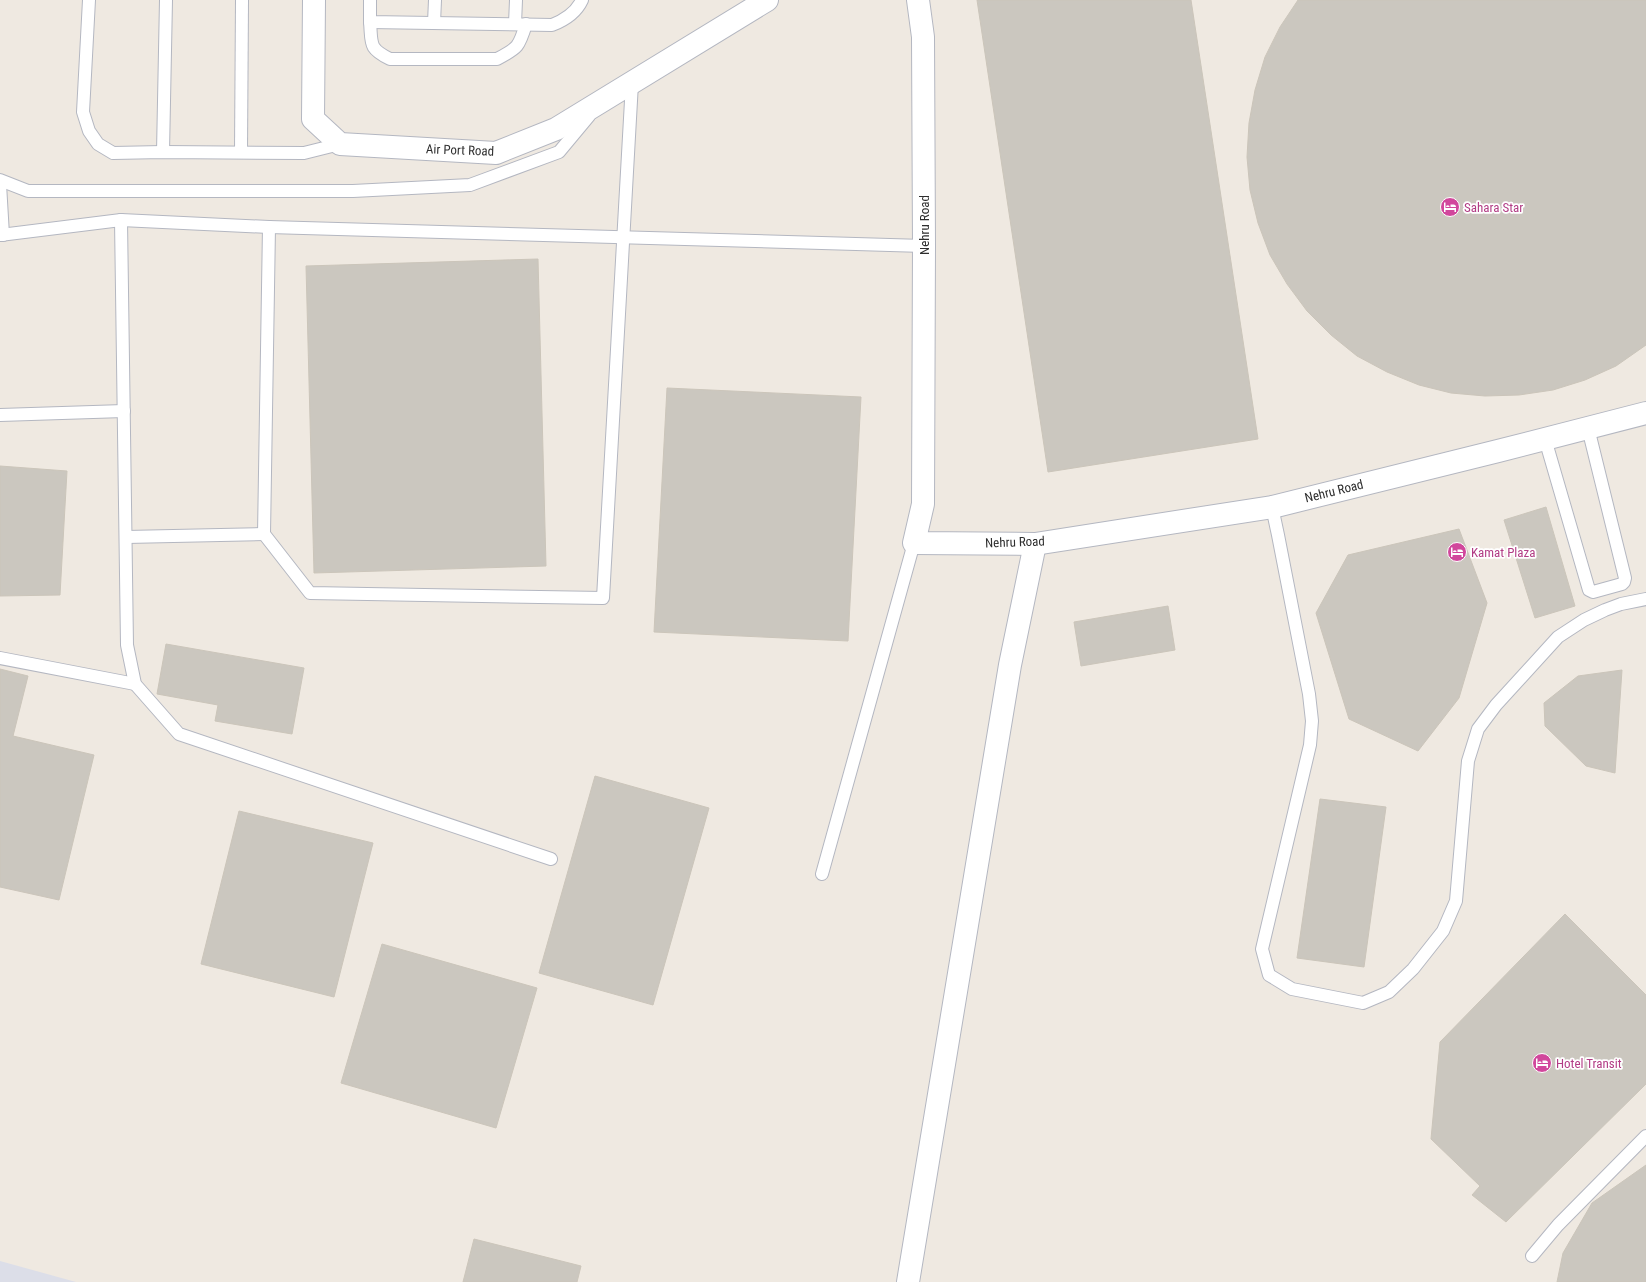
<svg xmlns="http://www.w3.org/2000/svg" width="1646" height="1282" font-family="'Roboto Condensed',sans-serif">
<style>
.airport{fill:#dcdee8}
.building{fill:#cbc7bf;stroke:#cbc5ba}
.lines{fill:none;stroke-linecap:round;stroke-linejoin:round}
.service-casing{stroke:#b4b7c1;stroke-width:14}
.tertiary-casing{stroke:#b4b7c1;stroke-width:24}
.service{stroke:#fff;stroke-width:12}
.tertiary{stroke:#fff;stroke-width:22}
.labels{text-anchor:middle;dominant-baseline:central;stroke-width:3.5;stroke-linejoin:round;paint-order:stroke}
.street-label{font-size:13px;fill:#2e2e2e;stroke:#fff}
.hotel-label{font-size:13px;fill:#b23c85;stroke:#fff;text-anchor:start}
</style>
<rect width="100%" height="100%" fill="#efe9e1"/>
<!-- airport -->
<polygon class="airport" points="0,1261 76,1282 0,1282"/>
<!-- building -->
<g class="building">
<polygon points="977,0 1191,0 1258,439 1048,472"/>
<polygon points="1298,0 1646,0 1646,345 1616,366 1585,380 1553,390 1519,395 1485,396 1451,393 1419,385 1387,372 1357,356 1331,335 1307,311 1287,284 1270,255 1258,223 1250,190 1247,157 1249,123 1255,90 1265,57 1280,27"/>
<polygon points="538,259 546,566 314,573 306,266"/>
<polygon points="667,388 861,397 848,641 654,632"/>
<polygon points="0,466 67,471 60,595 0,596"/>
<polygon points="1546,507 1575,606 1535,618 1504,520"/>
<polygon points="1459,529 1487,603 1459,698 1418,751 1349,719 1316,613 1348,555"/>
<polygon points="1168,606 1175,650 1081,666 1074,622"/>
<polygon points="166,644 304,668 292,734 215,721 218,705 157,694"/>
<polygon points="0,669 28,676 13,736 94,755 59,900 0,887"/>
<polygon points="1622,670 1615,773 1586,766 1545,726 1544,703 1578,676"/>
<polygon points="595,776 709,808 653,1005 539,973"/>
<polygon points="1320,799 1386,807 1364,967 1297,958"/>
<polygon points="239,811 373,843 334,997 201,964"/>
<polygon points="1565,914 1646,995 1646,1084 1506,1222 1472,1195 1480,1186 1431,1139 1440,1042"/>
<polygon points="382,944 537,988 496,1128 341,1083"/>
<polygon points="1646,1165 1646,1282 1557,1282 1563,1253 1592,1203"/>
<polygon points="474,1239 581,1266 577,1282 463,1282"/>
</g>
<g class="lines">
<defs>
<g id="service">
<polyline points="89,0 83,112 89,131 98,144 113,153 163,152 304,153 340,144"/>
<path d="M 370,0 L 370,22 L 552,25 C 565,20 576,13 582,0"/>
<path d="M 370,22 C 372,44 368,48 390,59 L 497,59 C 518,48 519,47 526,24"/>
<polyline points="434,23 435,0"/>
<polyline points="515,24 516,0"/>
<polyline points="163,152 166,0"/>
<polyline points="241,152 242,0"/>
<polyline points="0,180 28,191 353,191 470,185 559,152 589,116"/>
<polyline points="0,184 3,235"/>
<polyline points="121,220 127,645 135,684 179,734 551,859"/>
<polyline points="269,227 264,534 310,593 603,598 632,83"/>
<polyline points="0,235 121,220 269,227 924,246"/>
<polyline points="0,415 124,411"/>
<polyline points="1545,439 1589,590 1593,592 1622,584 1624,582 1625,578 1588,428"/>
<polyline points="1272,507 1278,535 1309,694 1312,721 1310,745 1262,949 1269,975 1292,989 1363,1003 1389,992 1413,969 1443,931 1456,901 1468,761 1478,729 1496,705 1558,637 1584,620 1605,610 1621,604 1646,599"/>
<polyline points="126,537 264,534"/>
<polyline points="0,658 135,684"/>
<polyline points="822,874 914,543"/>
<polyline points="1532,1256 1558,1225 1646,1136"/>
</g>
<g id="tertiary">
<polyline points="314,0 313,119 340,144 496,153 556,129 767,0"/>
<polyline points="918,0 923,37 924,246 923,504 914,543 1035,544 1272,507 1498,451 1646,413"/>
<polyline points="908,1282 1010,665 1035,544"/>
</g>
</defs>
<!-- service casing -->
<use href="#service" class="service-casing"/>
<!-- tertiary casing -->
<use href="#tertiary" class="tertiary-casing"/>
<!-- service -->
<use href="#service" class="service"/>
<!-- tertiary -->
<use href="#tertiary" class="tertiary"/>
</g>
<!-- icons -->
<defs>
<symbol id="hotel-disc" viewBox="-11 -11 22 22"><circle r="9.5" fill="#d1479c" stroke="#fff"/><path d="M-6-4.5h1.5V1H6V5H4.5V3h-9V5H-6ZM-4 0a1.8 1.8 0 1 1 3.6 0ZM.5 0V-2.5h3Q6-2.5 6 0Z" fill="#fff"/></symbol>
</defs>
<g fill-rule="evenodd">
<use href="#hotel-disc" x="1439" y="196" width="22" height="22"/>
<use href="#hotel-disc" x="1446" y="541" width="22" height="22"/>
<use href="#hotel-disc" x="1531" y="1052" width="22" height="22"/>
</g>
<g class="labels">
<!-- street labels -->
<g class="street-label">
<text transform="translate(460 150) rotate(2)">Air Port Road</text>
<text transform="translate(924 225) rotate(-90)">Nehru Road</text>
<text transform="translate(1334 491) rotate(-14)">Nehru Road</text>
<text transform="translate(1015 542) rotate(-2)">Nehru Road</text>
</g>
<!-- hotel labels -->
<g class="hotel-label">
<text x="1464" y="207">Sahara Star</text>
<text x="1471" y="552">Kamat Plaza</text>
<text x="1556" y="1063">Hotel Transit</text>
</g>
</g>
</svg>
